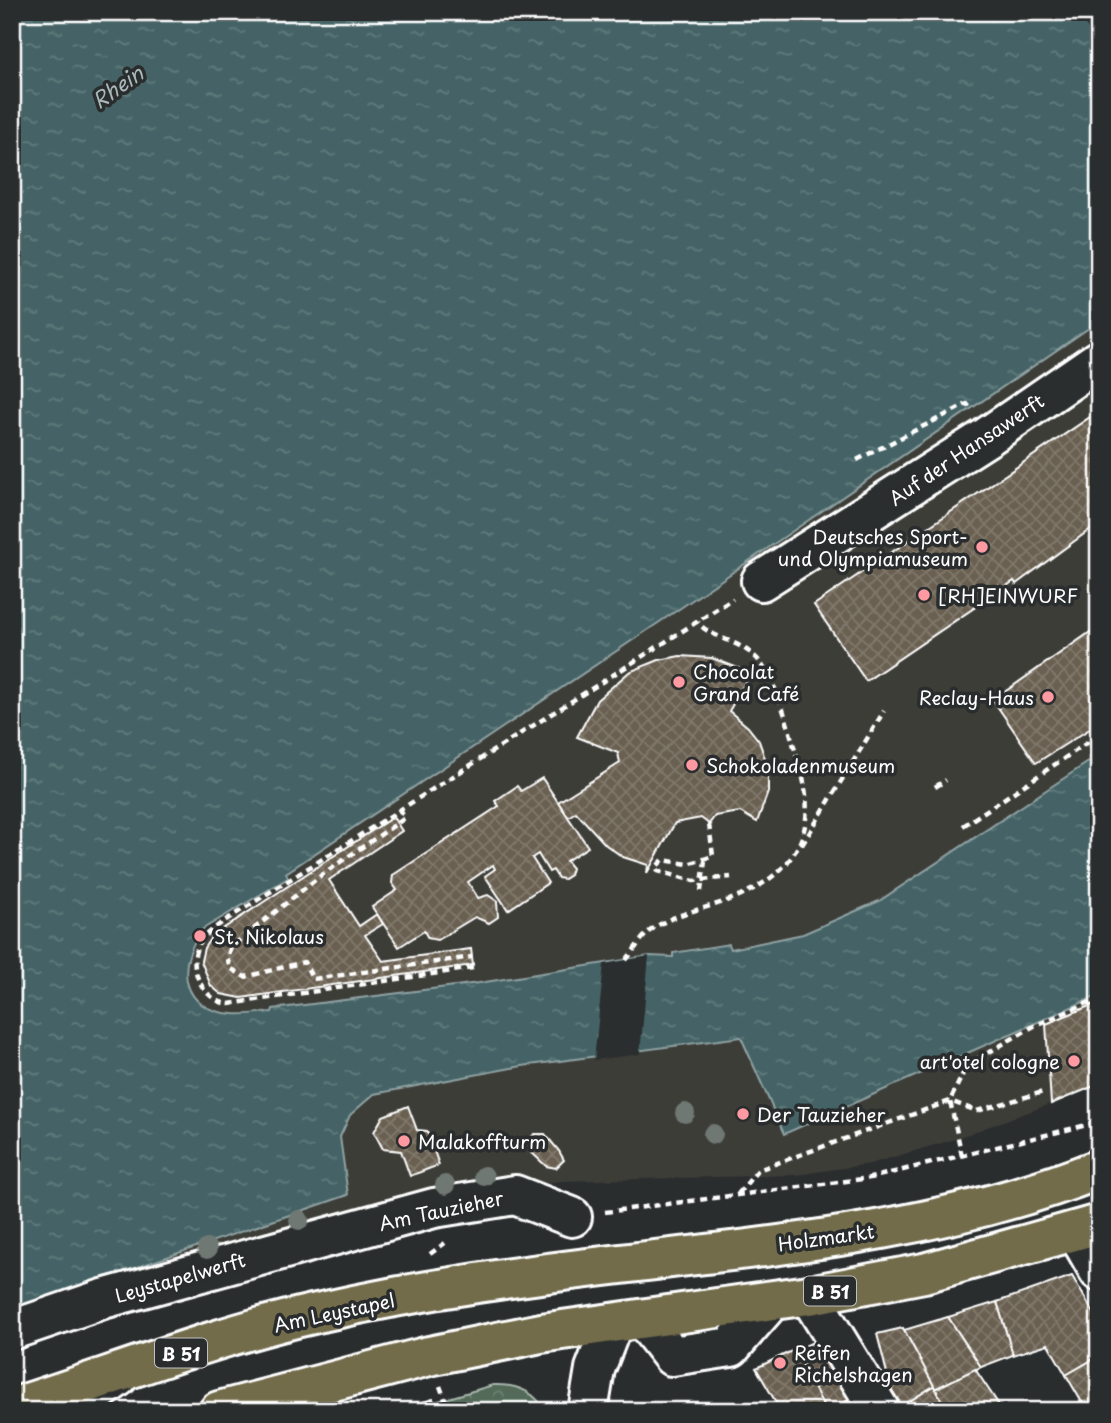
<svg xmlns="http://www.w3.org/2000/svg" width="1111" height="1423" font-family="'Playpen Sans',sans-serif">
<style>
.built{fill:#3d3c38}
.forest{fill:url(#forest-crowns);stroke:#a8b5ac;stroke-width:2}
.water{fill:url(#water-ripples);stroke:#8fa2a3;stroke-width:2}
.pier{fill:#2a2d2e}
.building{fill:url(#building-cross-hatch);stroke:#fff;stroke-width:2}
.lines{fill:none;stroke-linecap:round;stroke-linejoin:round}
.minor-casing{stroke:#fff;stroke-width:44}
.major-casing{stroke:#fff;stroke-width:44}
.path{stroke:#fff;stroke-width:4.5;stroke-dasharray:7 5;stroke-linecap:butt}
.minor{stroke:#2a2d2e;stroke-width:38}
.major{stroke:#736c4b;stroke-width:38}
.tree{fill:#6f7873}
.poi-dot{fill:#ff9aa2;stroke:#2a2d2e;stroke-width:2.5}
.labels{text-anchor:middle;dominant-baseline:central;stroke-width:7;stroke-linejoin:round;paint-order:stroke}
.shield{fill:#2a2d2e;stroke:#bfc0c0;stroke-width:2}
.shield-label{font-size:18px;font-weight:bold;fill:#fff}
.street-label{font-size:19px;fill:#fff;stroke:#2a2d2e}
.poi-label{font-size:19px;fill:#fff;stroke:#2a2d2e;text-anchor:start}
.water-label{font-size:21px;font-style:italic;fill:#abb9ba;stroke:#2a2d2e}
</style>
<defs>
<pattern id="forest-crowns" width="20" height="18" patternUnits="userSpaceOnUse" patternTransform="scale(1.75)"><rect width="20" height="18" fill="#526b59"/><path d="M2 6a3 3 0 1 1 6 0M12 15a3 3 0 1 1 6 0" fill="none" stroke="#6c8172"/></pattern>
<pattern id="water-ripples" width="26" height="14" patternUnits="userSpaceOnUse" patternTransform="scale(1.75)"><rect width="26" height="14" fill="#456466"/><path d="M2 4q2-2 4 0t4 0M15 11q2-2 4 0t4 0" fill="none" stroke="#617b7d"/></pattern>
<pattern id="building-cross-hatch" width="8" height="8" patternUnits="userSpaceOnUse" patternTransform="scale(1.75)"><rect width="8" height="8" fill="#6a6051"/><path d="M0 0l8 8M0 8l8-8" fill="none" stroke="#80786b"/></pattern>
</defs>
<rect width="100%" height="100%" fill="#2a2d2e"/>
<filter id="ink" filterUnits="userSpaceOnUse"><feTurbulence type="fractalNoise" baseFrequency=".0143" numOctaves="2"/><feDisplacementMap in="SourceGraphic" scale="14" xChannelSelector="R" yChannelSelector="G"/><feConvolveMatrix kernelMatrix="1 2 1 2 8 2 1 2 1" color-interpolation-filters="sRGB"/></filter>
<g filter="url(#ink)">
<!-- built -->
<polygon class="built" points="1099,321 1099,1086 952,1140 870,1164 796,1175 562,1181 428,1196 97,1287 12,1152 190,954 200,937 288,878 285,873 682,607"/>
<!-- forest -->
<path class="forest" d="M 493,1385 C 515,1384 535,1391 545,1411 L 438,1411 L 435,1402 Z"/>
<!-- water -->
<path class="water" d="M 12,12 L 1099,12 L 1099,321 L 682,607 L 286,873 L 288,878 L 203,929 C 175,965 180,1011 233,1014 C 246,1015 259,1013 272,1012 L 273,1009 L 479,983 L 649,956 L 673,957 L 673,953 L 729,944 L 731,949 L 803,934 L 879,901 L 1099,755 L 1099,995 L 784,1134 L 741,1037 L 522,1066 L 374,1094 L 350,1115 L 340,1137 L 348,1195 L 12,1310 Z"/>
<!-- pier -->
<g class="pier">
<polygon points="1077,12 1099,12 1099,46"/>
<polygon points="649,956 640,1054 594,1060 604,964"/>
</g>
<!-- building -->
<g class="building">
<polygon points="1099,411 1099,523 1016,584 1014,581 866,681 814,605"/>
<polygon points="1099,626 1099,723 1036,763 993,700"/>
<polygon points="680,656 712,658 751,673 729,711 748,727 759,741 768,767 768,792 757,822 740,812 715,816 709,824 701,818 675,823 647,873 648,865 623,857 606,845 576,812 568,817 558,802 620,763 618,753 577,737 597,700 629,672 659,660"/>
<polygon points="542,778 588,847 566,861 572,868 570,875 564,879 558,878 553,870 549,872 538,854 532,858 548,883 508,910 485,876 495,869 493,865 468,882 478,898 488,895 497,901 498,917 489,923 475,917 437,940 428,938 424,931 399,947 372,907 397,890 392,883 393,875 499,806 495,801 517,786 521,791"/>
<polygon points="393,817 402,831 329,880 359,926 377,914 383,924 365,935 383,961 471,949 473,965 241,998 221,994 211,986 201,961 204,948 212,936"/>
<polygon points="1099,1002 1099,1084 1051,1104 1046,1024"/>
<polygon points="408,1106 417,1130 427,1131 439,1165 410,1176 401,1151 383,1149 374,1132 383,1116"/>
<polygon points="534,1134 545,1134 559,1151 564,1160 556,1168 546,1166 530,1151 528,1143"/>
<polygon points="1072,1276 1099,1322 1099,1356 1066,1375 1048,1344 1013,1355 997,1302"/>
<polygon points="997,1302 1013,1355 981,1367 948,1317"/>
<polygon points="948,1317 981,1367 935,1389 904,1330"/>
<polygon points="903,1328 934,1386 902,1406 891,1389 877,1334"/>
<polygon points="813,1342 819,1343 851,1399 826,1411 794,1351"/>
<polygon points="794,1350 796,1352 826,1411 781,1411 756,1368"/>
<polygon points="1099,1356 1099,1411 1087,1411 1066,1375"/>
<polygon points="975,1369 1003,1411 948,1411 935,1389"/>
<polygon points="934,1386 948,1411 904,1411 902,1406"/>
<polygon points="433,1399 438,1411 392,1411 406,1407"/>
<polygon points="850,1400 856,1411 828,1410"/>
<polygon points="686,1403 689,1411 665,1411"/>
</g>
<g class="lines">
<defs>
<g id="minor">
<polyline points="761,581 987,437 1099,360"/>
<polyline points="1076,1231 1099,1271"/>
<polyline points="809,1295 880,1411"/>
<polyline points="643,1319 672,1356 731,1347 771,1301"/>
<polyline points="12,1330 103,1299 434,1208 515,1195 572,1217"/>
<polyline points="71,1411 118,1377"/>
<polyline points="588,1411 595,1369 613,1323"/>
</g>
<g id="major">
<path d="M 12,1408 C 113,1376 214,1336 317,1313 C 370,1301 424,1291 477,1283 C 684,1250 902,1248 1099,1169"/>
<polyline points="219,1411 429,1356 541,1333 809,1295 924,1273 1099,1224"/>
</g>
</defs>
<!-- minor casing -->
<use href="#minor" class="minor-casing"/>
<!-- major casing -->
<use href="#major" class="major-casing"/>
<!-- path -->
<g class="path">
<polyline points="1094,12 1099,20"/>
<polyline points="857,460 967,404 971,409"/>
<polyline points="935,787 946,780"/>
<polyline points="399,809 405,818 324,873 231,947 227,957 230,968 245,977 304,962 313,979 472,957"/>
<polyline points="709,824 713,856 688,864 663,860 656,867 658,871 694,881 731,877"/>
<polyline points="963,826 1099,735"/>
<polyline points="802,845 884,711"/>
<polyline points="701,891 705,861"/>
<path d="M 626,960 C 634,951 641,938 650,931 C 673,913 702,910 729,900 C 795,875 821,832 799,764 C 789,731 782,695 762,665 C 746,640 709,639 698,622"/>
<path d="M 473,968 L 229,1004 C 205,1002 188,971 197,948 C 202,936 216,927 226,920 L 733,599"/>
<polyline points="962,1156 950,1101 967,1065 1034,1026 1099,998"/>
<polyline points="738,1194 758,1170 950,1101 977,1111 1043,1092"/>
<polyline points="605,1212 870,1178 1099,1122"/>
<polyline points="430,1254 445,1243"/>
<polyline points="440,1386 449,1411"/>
</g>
<!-- minor -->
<use href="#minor" class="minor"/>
<!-- major -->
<use href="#major" class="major"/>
</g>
<!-- trees -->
<g class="tree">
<circle cx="685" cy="1113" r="10"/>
<circle cx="713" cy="1134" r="10"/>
<circle cx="484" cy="1176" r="10"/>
<circle cx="445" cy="1185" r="10"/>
<circle cx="299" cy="1220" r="10"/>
<circle cx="207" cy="1249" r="10"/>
</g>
</g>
<!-- markers -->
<g class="poi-dot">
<circle cx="982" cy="547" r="7"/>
<circle cx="924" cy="595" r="7"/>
<circle cx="679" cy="682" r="7"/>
<circle cx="1048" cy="697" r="7"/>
<circle cx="692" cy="765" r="7"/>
<circle cx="200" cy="936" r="7"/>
<circle cx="1074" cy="1061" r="7"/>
<circle cx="743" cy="1114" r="7"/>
<circle cx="404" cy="1141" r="7"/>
<circle cx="780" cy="1363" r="7"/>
</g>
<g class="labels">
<!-- shield labels -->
<g class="shield">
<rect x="804" y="1276.5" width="52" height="29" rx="5"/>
<rect x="155" y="1338.5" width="52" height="29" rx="5"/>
</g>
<g class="shield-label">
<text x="830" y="1291">B 51</text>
<text x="181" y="1353">B 51</text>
</g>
<!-- street labels -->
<g class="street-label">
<text transform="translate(966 449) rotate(-34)">Auf der Hansawerft</text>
<text transform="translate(441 1210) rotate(-12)">Am Tauzieher</text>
<text transform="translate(826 1237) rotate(-8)">Holzmarkt</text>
<text transform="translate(180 1277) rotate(-16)">Leystapelwerft</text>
<text transform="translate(334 1312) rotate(-12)">Am Leystapel</text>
</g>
<!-- poi labels -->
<g class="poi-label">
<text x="968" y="536" text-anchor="end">Deutsches Sport-<tspan x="968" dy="22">und Olympiamuseum</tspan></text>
<text x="938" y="595">[RH]EINWURF</text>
<text x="693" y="671">Chocolat<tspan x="693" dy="22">Grand Café</tspan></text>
<text x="1034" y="697" text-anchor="end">Reclay-Haus</text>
<text x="706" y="765">Schokoladenmuseum</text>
<text x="214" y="936">St. Nikolaus</text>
<text x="1060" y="1061" text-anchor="end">art'otel cologne</text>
<text x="757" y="1114">Der Tauzieher</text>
<text x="418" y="1141">Malakoffturm</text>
<text x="794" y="1352">Reifen<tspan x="794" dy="22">Richelshagen</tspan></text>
</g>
<!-- water labels -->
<g class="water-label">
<text transform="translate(117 86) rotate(-35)">Rhein</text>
</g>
</g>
<!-- margin -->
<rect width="1111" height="1423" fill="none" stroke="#2a2d2e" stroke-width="42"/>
<rect x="21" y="21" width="1069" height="1381" fill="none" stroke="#fff" stroke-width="2.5" filter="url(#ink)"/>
</svg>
